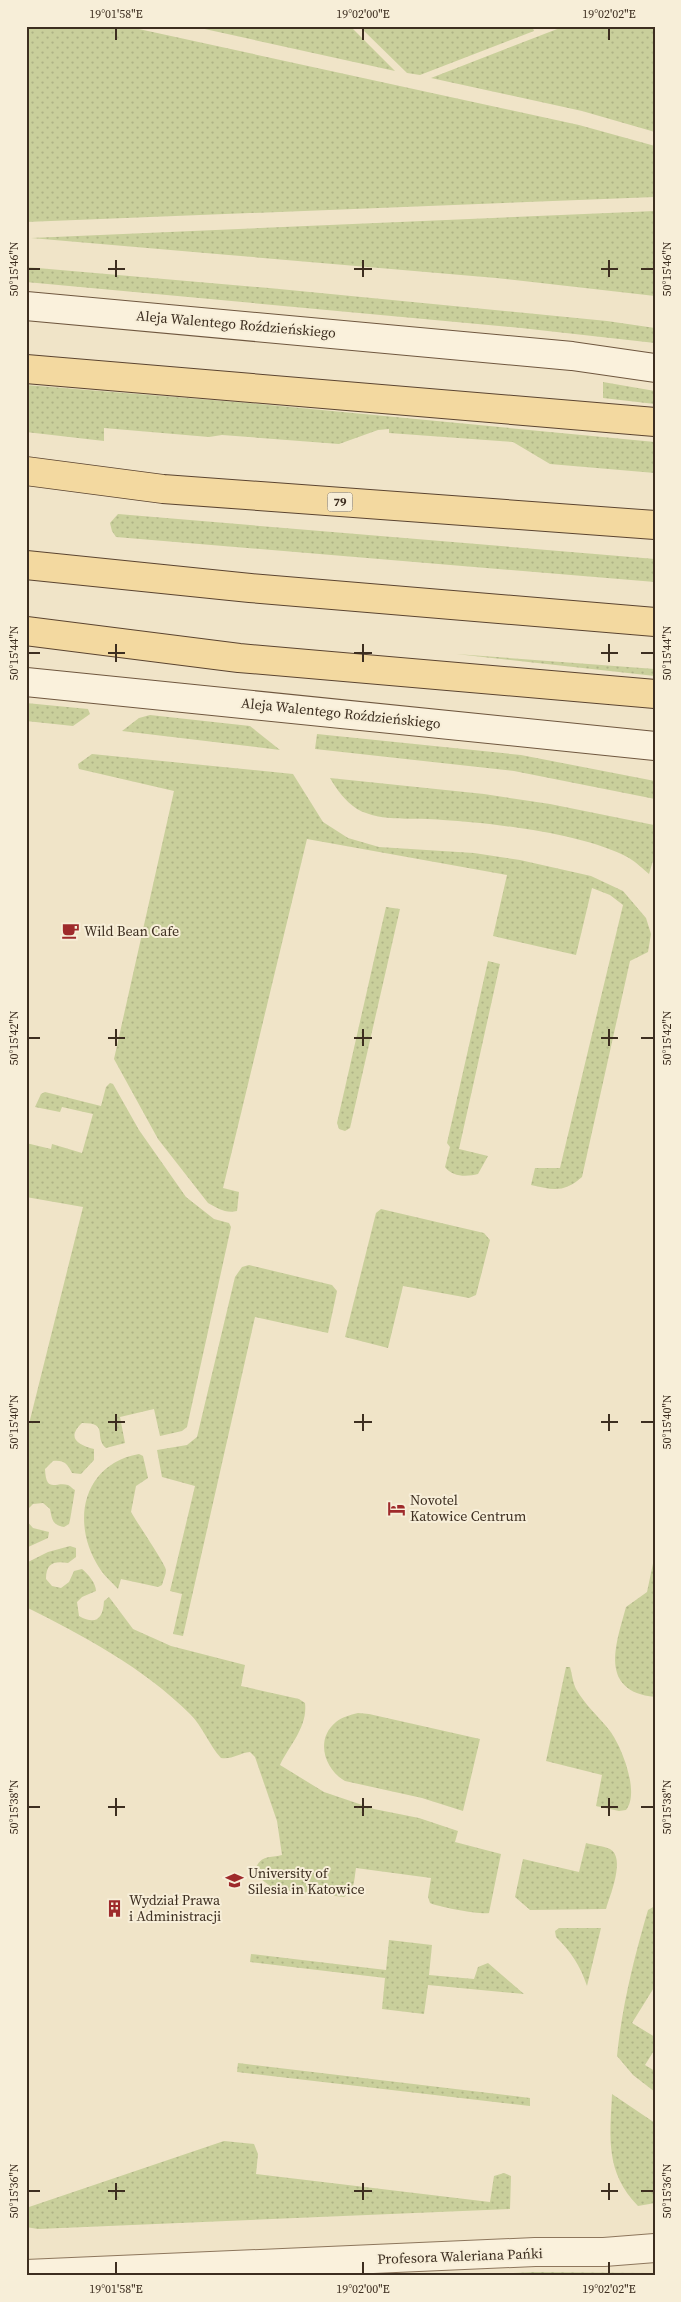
<svg xmlns="http://www.w3.org/2000/svg" width="681" height="2302" font-family="'Source Serif 4',serif">
<style>
.green{fill:url(#green-dots)}
.lines{fill:none;stroke-linecap:round;stroke-linejoin:round}
.street-casing{stroke:#8d765c;stroke-width:30}
.secondary-casing{stroke:#6f573f;stroke-width:30}
.primary-casing{stroke:#5b4430;stroke-width:30}
.street{stroke:#faf1dc;stroke-width:28}
.secondary{stroke:#faf1dc;stroke-width:28}
.primary{stroke:#f3d9a0;stroke-width:28}
.ticks{fill:none;stroke:#3d2e20;stroke-width:2}
.labels{text-anchor:middle;dominant-baseline:central;stroke-width:4;stroke-linejoin:round;paint-order:stroke}
.shield{fill:#f7eed8;stroke:#756857;stroke-width:1}
.shield-label{font-size:12px;font-weight:bold;fill:#3d2e20}
.street-label{font-size:14px;fill:#3d2e20;stroke:#f7eed8}
.poi-label{font-size:14px;fill:#3d2e20;stroke:#f7eed8;text-anchor:start}
.neatline{fill:none;stroke:#3d2e20;stroke-width:2}
.ticks-label{font-size:12px;text-anchor:middle;fill:#3d2e20}
</style>
<defs>
<pattern id="green-dots" width="8" height="8" patternUnits="userSpaceOnUse" patternTransform="scale(1.25)"><rect width="8" height="8" fill="#c9cf9b"/><path d="M2 2h.1M6 6h.1" fill="none" stroke="#aeb285" stroke-width="1.8" stroke-linecap="round"/></pattern>
</defs>
<rect width="100%" height="100%" fill="#f0e4c8"/>
<!-- green -->
<g class="green">
<polygon points="26,26 125,26 579,125 655,146 655,197 26,222"/>
<polygon points="191,26 350,26 395,71"/>
<polygon points="359,26 532,26 534,31 420,75 407,73"/>
<polygon points="565,26 655,26 655,132 582,111 431,78"/>
<polygon points="655,211 655,296 496,278 31,238"/>
<polygon points="26,267 269,288 607,321 655,328 655,343 521,328 26,282"/>
<polygon points="603,382 655,391 655,404 603,398"/>
<polygon points="26,385 249,403 655,442 655,473 550,464 513,442 389,433 389,429 378,430 339,444 222,435 209,437 104,428 104,441 26,432"/>
<polygon points="118,514 655,559 655,582 116,537 112,531 110,523"/>
<polygon points="456,654 655,669 655,676"/>
<polygon points="26,703 88,709 90,714 73,726 26,721"/>
<polygon points="150,715 250,726 280,750 122,731 139,718"/>
<polygon points="317,734 521,755 655,781 655,799 514,771 315,749"/>
<path d="M 92,754 L 293,774 L 323,822 L 348,838 L 379,847 L 474,853 L 520,860 L 591,876 L 623,891 L 646,918 L 651,934 L 648,952 L 630,961 L 582,1177 C 564,1193 553,1190 531,1185 L 535,1168 L 560,1168 L 623,905 L 610,895 L 592,888 L 576,955 L 493,936 L 507,875 L 307,839 L 223,1188 L 239,1192 L 237,1211 C 226,1214 217,1208 208,1203 L 158,1139 L 114,1059 L 174,791 L 79,769 L 78,764 Z"/>
<path d="M 330,778 L 484,794 L 550,804 L 654,825 L 655,854 L 649,874 C 643,869 636,862 629,858 C 585,834 494,823 443,820 C 416,817 382,823 357,809 C 345,801 337,790 330,778 Z"/>
<polygon points="386,907 400,909 350,1128 345,1131 339,1129 337,1123"/>
<path d="M 488,961 L 500,964 L 459,1149 L 488,1156 L 478,1174 C 467,1177 452,1177 445,1167 L 450,1147 L 447,1143 Z"/>
<path d="M 110,1083 L 113,1084 L 139,1130 L 186,1197 L 214,1219 L 229,1223 L 231,1227 L 187,1427 L 182,1431 L 160,1436 L 154,1409 L 120,1417 L 125,1443 L 106,1448 C 93,1437 110,1423 82,1423 C 66,1438 78,1445 94,1449 L 94,1460 L 81,1474 L 72,1473 C 67,1464 65,1460 53,1461 L 45,1469 C 46,1494 56,1481 68,1485 C 69,1485 74,1490 75,1490 L 70,1520 L 69,1524 L 64,1527 C 52,1525 52,1519 50,1509 L 43,1503 L 33,1504 L 26,1511 L 26,1436 L 83,1207 L 26,1197 L 26,1143 L 51,1149 L 52,1144 L 82,1153 L 93,1114 L 62,1107 L 60,1112 L 35,1107 L 41,1094 L 45,1092 L 101,1106 L 106,1087 Z"/>
<polygon points="381,1209 484,1233 490,1240 476,1295 469,1298 403,1286 388,1348 345,1337 376,1213"/>
<polygon points="249,1265 332,1285 337,1291 336,1296 328,1333 255,1317 183,1636 173,1634 182,1594 170,1591 195,1486 162,1477 157,1450 187,1445 197,1437 235,1277 242,1267"/>
<path d="M 139,1454 L 143,1456 L 148,1478 L 136,1486 L 131,1512 C 136,1521 166,1565 166,1570 C 166,1575 163,1580 162,1585 L 158,1587 L 121,1579 L 118,1589 C 112,1582 104,1576 100,1569 C 70,1524 82,1464 139,1454 Z"/>
<polygon points="26,1520 33,1528 49,1532 48,1538 26,1548"/>
<path d="M 70,1546 L 76,1548 L 76,1557 L 68,1563 C 54,1561 46,1563 46,1579 L 52,1586 L 61,1588 L 69,1582 L 74,1571 L 82,1569 C 88,1574 96,1583 96,1591 L 82,1597 L 77,1602 L 79,1616 C 95,1625 103,1620 104,1601 L 109,1597 L 133,1629 L 171,1646 L 245,1665 L 241,1686 L 299,1699 L 305,1703 C 308,1727 289,1746 280,1765 L 324,1792 L 374,1809 L 419,1818 L 458,1831 L 455,1842 L 501,1854 L 489,1913 C 482,1915 438,1907 430,1903 L 428,1897 L 431,1878 L 356,1868 C 354,1880 355,1891 344,1897 L 274,1889 L 261,1879 L 256,1868 C 261,1855 270,1858 282,1855 L 277,1821 L 255,1757 L 250,1752 C 239,1753 232,1760 221,1758 C 209,1745 203,1727 190,1714 C 144,1668 84,1636 26,1607 L 26,1563 L 48,1552 Z"/>
<path d="M 655,1554 L 655,1697 C 598,1691 616,1644 626,1607 L 647,1592 Z"/>
<path d="M 566,1667 L 570,1667 C 572,1674 573,1683 576,1689 C 585,1705 599,1717 610,1731 C 622,1747 640,1793 626,1810 L 619,1811 L 596,1806 L 602,1775 L 546,1761 Z"/>
<path d="M 358,1713 L 369,1714 L 480,1739 L 463,1811 L 422,1798 L 345,1781 C 324,1769 315,1739 336,1722 C 342,1717 350,1715 358,1713 Z"/>
<path d="M 586,1843 C 593,1845 603,1846 610,1849 C 626,1858 610,1895 606,1909 L 530,1910 L 515,1897 L 523,1859 L 579,1872 Z"/>
<path d="M 655,1906 L 655,1986 L 632,2023 L 655,2037 L 655,2049 L 645,2065 L 655,2071 L 655,2092 L 633,2075 L 617,2056 C 622,2006 634,1958 648,1910 Z"/>
<path d="M 559,1928 L 601,1928 L 587,1986 C 580,1965 571,1952 556,1937 L 555,1931 Z"/>
<polygon points="389,1940 432,1945 429,1975 474,1979 478,1967 488,1963 524,1994 428,1985 424,2014 382,2009 385,1978 250,1962 251,1954 386,1970"/>
<polygon points="238,2063 530,2098 530,2106 237,2072"/>
<path d="M 612,2094 L 655,2123 L 655,2203 L 638,2206 C 605,2172 610,2138 612,2094 Z"/>
<polygon points="224,2141 254,2144 258,2154 256,2174 490,2202 494,2176 504,2173 511,2176 510,2209 38,2229 26,2227 26,2208"/>
<polygon points="534,2272 655,2273 655,2276 454,2276"/>
</g>
<g class="lines">
<defs>
<polyline id="street" points="26,2274 535,2252 604,2252 655,2248"/>
<g id="secondary">
<polyline points="26,306 572,356 655,368"/>
<polyline points="26,682 655,746"/>
</g>
<g id="primary">
<polyline points="26,369 655,422"/>
<polyline points="26,471 163,489 655,525"/>
<polyline points="26,565 250,588 655,622"/>
<polyline points="26,631 239,658 655,694"/>
</g>
</defs>
<!-- street casing -->
<use href="#street" class="street-casing"/>
<!-- secondary casing -->
<use href="#secondary" class="secondary-casing"/>
<!-- primary casing -->
<use href="#primary" class="primary-casing"/>
<!-- street -->
<use href="#street" class="street"/>
<!-- secondary -->
<use href="#secondary" class="secondary"/>
<!-- primary -->
<use href="#primary" class="primary"/>
</g>
<!-- ticks -->
<path class="ticks" d="M 116,28 L 116,40M 363,28 L 363,40M 609,28 L 609,40M 116,260 L 116,277M 363,260 L 363,277M 609,260 L 609,277M 28,269 L 40,269M 108,269 L 125,269M 354,269 L 372,269M 601,269 L 618,269M 641,269 L 654,269M 116,644 L 116,662M 363,644 L 363,662M 609,644 L 609,662M 28,653 L 40,653M 108,653 L 125,653M 354,653 L 372,653M 601,653 L 618,653M 641,653 L 654,653M 116,1029 L 116,1046M 363,1029 L 363,1046M 609,1029 L 609,1046M 28,1038 L 40,1038M 108,1038 L 125,1038M 354,1038 L 372,1038M 601,1038 L 618,1038M 641,1038 L 654,1038M 116,1414 L 116,1431M 363,1414 L 363,1431M 609,1414 L 609,1431M 28,1422 L 40,1422M 108,1422 L 125,1422M 354,1422 L 372,1422M 601,1422 L 618,1422M 641,1422 L 654,1422M 116,1798 L 116,1816M 363,1798 L 363,1816M 609,1798 L 609,1816M 28,1807 L 40,1807M 108,1807 L 125,1807M 354,1807 L 372,1807M 601,1807 L 618,1807M 641,1807 L 654,1807M 116,2183 L 116,2200M 363,2183 L 363,2200M 609,2183 L 609,2200M 28,2191 L 40,2191M 108,2191 L 125,2191M 354,2191 L 372,2191M 601,2191 L 618,2191M 641,2191 L 654,2191M 116,2262 L 116,2274M 363,2262 L 363,2274M 609,2262 L 609,2274"/>
<!-- icons -->
<defs>
<symbol id="cafe-bare" viewBox="-9 -9 18 18"><path d="M-5.5-4.5H6V0H3Q3 3.5 0 3.5H-2.5Q-5.5 3.5-5.5 0ZM3-3.2v2h1.7v-2ZM-6 4.5H4V6H-6Z" fill="#9e2a2b" stroke="#f7eed8" stroke-width="2.5" paint-order="stroke"/></symbol>
<symbol id="hotel-bare" viewBox="-9 -9 18 18"><path d="M-6-4.5h1.5V1H6V5H4.5V3h-9V5H-6ZM-4 0a1.8 1.8 0 1 1 3.6 0ZM.5 0V-2.5h3Q6-2.5 6 0Z" fill="#9e2a2b" stroke="#f7eed8" stroke-width="2.5" paint-order="stroke"/></symbol>
<symbol id="university-bare" viewBox="-9 -9 18 18"><path d="M0-5L7-2L0 1L-7-2ZM-4 1L0 2.5L4 1V4Q0 6-4 4Z" fill="#9e2a2b" stroke="#f7eed8" stroke-width="2.5" paint-order="stroke"/></symbol>
<symbol id="building-bare" viewBox="-9 -9 18 18"><path d="M-4-6H4V6H1V3H-1V6H-4ZM-2.5-4.3h1.7v1.8h-1.7ZM.8-4.3h1.7v1.8H.8ZM-2.5-1h1.7V.8h-1.7ZM.8-1h1.7V.8H.8Z" fill="#9e2a2b" stroke="#f7eed8" stroke-width="2.5" paint-order="stroke"/></symbol>
</defs>
<g fill-rule="evenodd">
<use href="#cafe-bare" x="58" y="918" width="25" height="25"/>
<use href="#hotel-bare" x="384" y="1496" width="25" height="25"/>
<use href="#university-bare" x="222" y="1868" width="25" height="25"/>
<use href="#building-bare" x="102" y="1896" width="25" height="25"/>
</g>
<g class="labels">
<!-- shield labels -->
<rect class="shield" x="327.5" y="492.5" width="25" height="19" rx="4"/>
<g class="shield-label">
<text x="340" y="502">79</text>
</g>
<!-- street labels -->
<g class="street-label">
<text transform="translate(236 324) rotate(5)">Aleja Walentego Roździeńskiego</text>
<text transform="translate(341 713) rotate(6)">Aleja Walentego Roździeńskiego</text>
<text transform="translate(460 2256) rotate(-2)">Profesora Waleriana Pańki</text>
</g>
<!-- poi labels -->
<g class="poi-label">
<text x="84" y="931">Wild Bean Cafe</text>
<text x="410" y="1500">Novotel<tspan x="410" dy="16">Katowice Centrum</tspan></text>
<text x="248" y="1873">University of<tspan x="248" dy="16">Silesia in Katowice</tspan></text>
<text x="129" y="1900">Wydział Prawa<tspan x="129" dy="16">i Administracji</tspan></text>
</g>
</g>
<!-- border -->
<rect width="681" height="2302" fill="none" stroke="#f7eed8" stroke-width="55"/>
<rect x="28" y="28" width="626" height="2246" class="neatline"/>
<g class="ticks-label">
<text x="116" y="18">19°01'58"E</text>
<text x="363" y="18">19°02'00"E</text>
<text x="609" y="18">19°02'02"E</text>
<text transform="translate(14 269) rotate(-90)" y="4">50°15'46"N</text>
<text transform="translate(667 269) rotate(-90)" y="4">50°15'46"N</text>
<text transform="translate(14 653) rotate(-90)" y="4">50°15'44"N</text>
<text transform="translate(667 653) rotate(-90)" y="4">50°15'44"N</text>
<text transform="translate(14 1038) rotate(-90)" y="4">50°15'42"N</text>
<text transform="translate(667 1038) rotate(-90)" y="4">50°15'42"N</text>
<text transform="translate(14 1422) rotate(-90)" y="4">50°15'40"N</text>
<text transform="translate(667 1422) rotate(-90)" y="4">50°15'40"N</text>
<text transform="translate(14 1807) rotate(-90)" y="4">50°15'38"N</text>
<text transform="translate(667 1807) rotate(-90)" y="4">50°15'38"N</text>
<text transform="translate(14 2191) rotate(-90)" y="4">50°15'36"N</text>
<text transform="translate(667 2191) rotate(-90)" y="4">50°15'36"N</text>
<text x="116" y="2293">19°01'58"E</text>
<text x="363" y="2293">19°02'00"E</text>
<text x="609" y="2293">19°02'02"E</text>
</g>
</svg>
